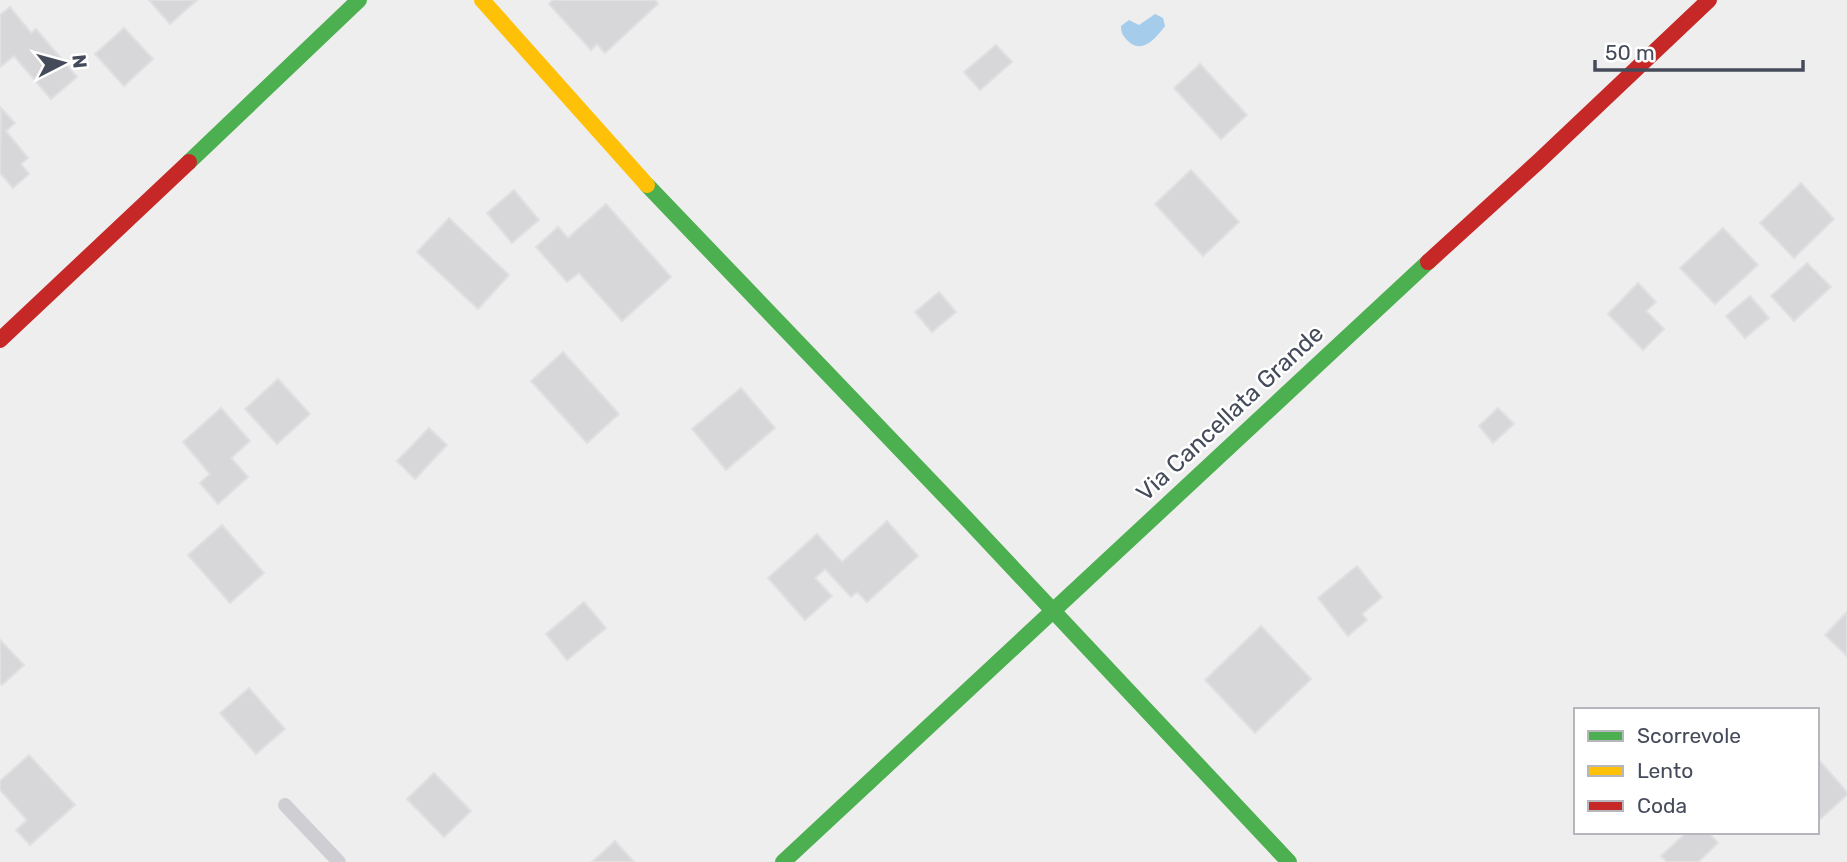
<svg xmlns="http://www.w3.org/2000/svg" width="1847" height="862" font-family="Rubik,sans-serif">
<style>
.water{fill:#a6ccec}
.building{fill:#d7d7da;stroke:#e0dfe1;stroke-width:2}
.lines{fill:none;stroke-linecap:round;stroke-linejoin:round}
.lane{stroke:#cfcfd3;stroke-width:14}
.fast{stroke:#4caf50;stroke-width:16}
.slow{stroke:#ffc107;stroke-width:16}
.jam{stroke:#c62828;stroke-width:16}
.labels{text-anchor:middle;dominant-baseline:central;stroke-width:5;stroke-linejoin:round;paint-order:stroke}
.street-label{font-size:24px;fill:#454b5a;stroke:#fff}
</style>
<rect width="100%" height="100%" fill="#efeeee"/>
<!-- water -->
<path class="water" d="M 1155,14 L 1163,18 L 1165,26 C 1156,38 1142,55 1128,41 C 1123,36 1121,33 1121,26 L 1129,20 L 1139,25 Z"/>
<!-- building -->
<g class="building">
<polygon points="149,0 197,0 170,24"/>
<polygon points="553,0 655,0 658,4 605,53 597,44 591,50 549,4"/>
<polygon points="10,7 31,33 36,29 77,77 51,99 14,56 0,67 0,15"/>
<polygon points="124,28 153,59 124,86 95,54"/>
<polygon points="996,45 1012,62 980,90 964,72"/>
<polygon points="1200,64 1247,115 1221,139 1174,88"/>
<polygon points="1,108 15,123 6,131 28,158 21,164 29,174 13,188 0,173"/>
<polygon points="1191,170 1239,222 1203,256 1155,204"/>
<polygon points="1801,183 1834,219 1794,258 1760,223"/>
<polygon points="514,190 539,220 512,243 487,213"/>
<polygon points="606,204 671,277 622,321 579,273 567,282 536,247 558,227 568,238"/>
<polygon points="449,218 509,275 478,309 417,252"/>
<polygon points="1723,228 1758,265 1715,304 1680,268"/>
<polygon points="1807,263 1831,287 1794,321 1771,296"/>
<polygon points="1638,283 1656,302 1646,311 1664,329 1643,350 1608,314"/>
<polygon points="939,292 956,312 932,332 915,312"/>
<polygon points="1750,296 1769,318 1745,338 1726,316"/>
<polygon points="563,352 619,414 587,443 531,381"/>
<polygon points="278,379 310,414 277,444 245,409"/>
<polygon points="741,388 775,428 726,470 692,429"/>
<polygon points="221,408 250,441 231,458 248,477 218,504 200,483 210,474 183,442"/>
<polygon points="1498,408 1514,424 1493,443 1479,426"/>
<polygon points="429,428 447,445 415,479 397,461"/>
<polygon points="887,521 918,556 867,602 857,592 851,597 825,569 815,578 832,596 805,620 768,578 817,534 842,562"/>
<polygon points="222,525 264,573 230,603 188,555"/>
<polygon points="1357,566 1382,597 1362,614 1367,620 1348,636 1318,598"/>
<polygon points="584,602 606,628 567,660 546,634"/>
<polygon points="1847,612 1847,656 1825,635"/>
<polygon points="1261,626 1311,679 1255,733 1205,680"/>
<polygon points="0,640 24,665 2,685 0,683"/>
<polygon points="249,688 285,729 256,754 220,713"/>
<polygon points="29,755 75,805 30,845 16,830 27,820 0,790 0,781"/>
<polygon points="1819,760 1847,792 1847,795 1817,822"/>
<polygon points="434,773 471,811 444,837 407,799"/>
<polygon points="1687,832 1708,832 1718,843 1698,862 1667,862 1661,856"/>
<polygon points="615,841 634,862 592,862"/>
</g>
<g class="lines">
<!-- lane -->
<polyline class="lane" points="285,805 339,862"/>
<!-- fast -->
<g class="fast">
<polyline points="189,162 359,0"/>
<polyline points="647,185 964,516 1289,862"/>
<polyline points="783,862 1428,262"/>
</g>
<!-- slow -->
<polyline class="slow" points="482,0 647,185"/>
<!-- jam -->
<g class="jam">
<polyline points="1428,262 1539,161 1709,0"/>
<polyline points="0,340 189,162"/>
</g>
</g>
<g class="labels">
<!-- street labels -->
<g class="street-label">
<text transform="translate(1230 413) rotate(-43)">Via Cancellata Grande</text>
</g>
</g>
<!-- legend -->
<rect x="1574" y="708" width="245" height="126" fill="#ffffff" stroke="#b5b7bd" stroke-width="2"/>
<rect x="1588" y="731" width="35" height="10" fill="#4caf50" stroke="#b5b7bd" stroke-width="2"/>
<text x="1637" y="743" font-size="21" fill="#454b5a">Scorrevole</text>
<rect x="1588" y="766" width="35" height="10" fill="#ffc107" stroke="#b5b7bd" stroke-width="2"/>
<text x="1637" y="778" font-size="21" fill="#454b5a">Lento</text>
<rect x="1588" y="801" width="35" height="10" fill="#c62828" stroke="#b5b7bd" stroke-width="2"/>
<text x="1637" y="813" font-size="21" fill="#454b5a">Coda</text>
<!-- north arrow -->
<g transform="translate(63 63) rotate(84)" stroke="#ffffff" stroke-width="5" paint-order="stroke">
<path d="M0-5L12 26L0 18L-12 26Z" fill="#454b5a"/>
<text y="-10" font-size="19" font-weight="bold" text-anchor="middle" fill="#454b5a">N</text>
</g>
<!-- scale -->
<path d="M1595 60v10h208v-10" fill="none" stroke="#454b5a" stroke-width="3.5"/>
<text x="1605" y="60" font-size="21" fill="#454b5a" stroke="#ffffff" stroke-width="5" paint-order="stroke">50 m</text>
</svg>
